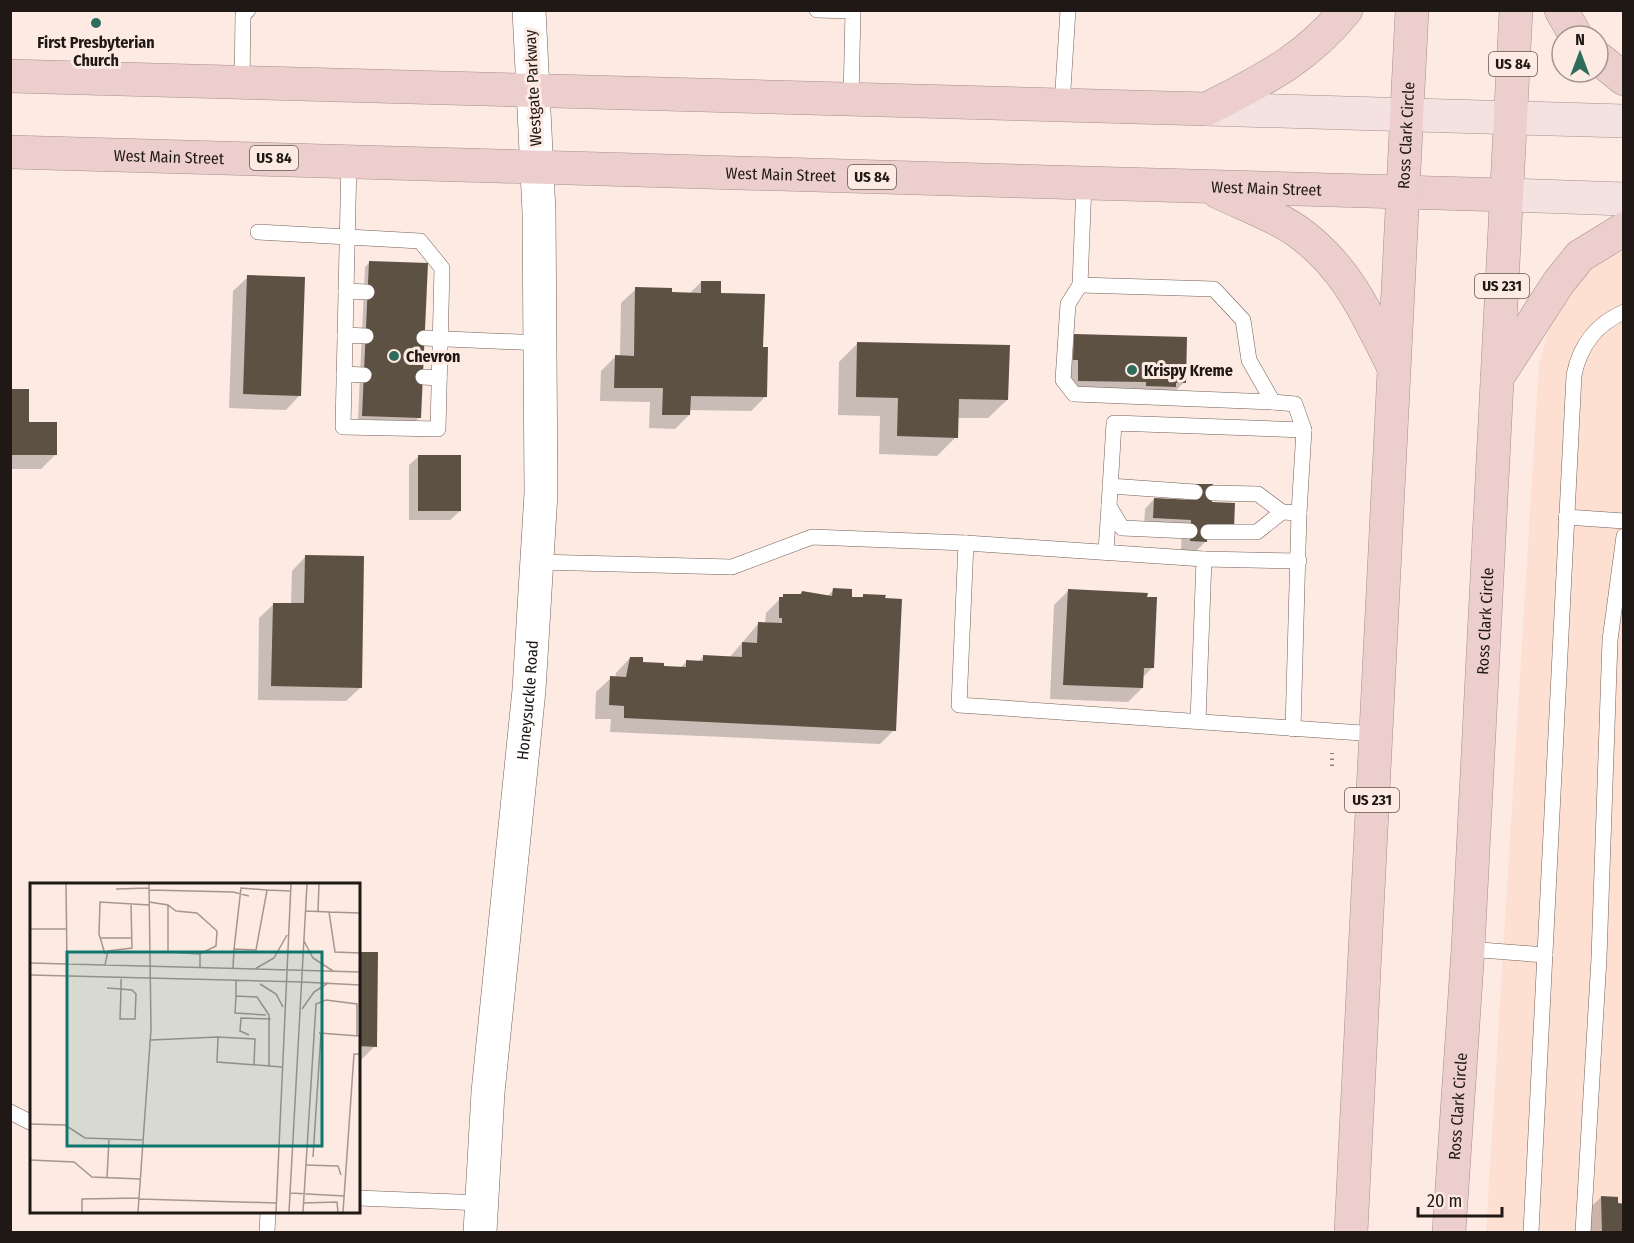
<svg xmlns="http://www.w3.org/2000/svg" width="1634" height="1243" font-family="'Fira Sans Condensed',sans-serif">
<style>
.built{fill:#fee0d3}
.shadow{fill:#0003}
.building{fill:#5d5143}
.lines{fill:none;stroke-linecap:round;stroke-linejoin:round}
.lane-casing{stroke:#726057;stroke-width:16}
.secondary-casing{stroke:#726057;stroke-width:34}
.primary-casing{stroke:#a48e8c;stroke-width:34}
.highway-casing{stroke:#a48e8c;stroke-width:34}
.path{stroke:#91847e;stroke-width:4;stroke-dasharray:1.5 4.5;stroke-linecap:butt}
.lane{stroke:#fff;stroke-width:15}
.secondary{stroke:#fff;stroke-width:33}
.primary{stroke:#f4e2e1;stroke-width:33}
.highway{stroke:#eccecd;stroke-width:33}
.poi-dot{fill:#2d6d5c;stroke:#fceae3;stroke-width:2}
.labels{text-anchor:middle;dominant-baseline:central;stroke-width:6;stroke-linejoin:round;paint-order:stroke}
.shield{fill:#fceae3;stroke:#615752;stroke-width:1.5}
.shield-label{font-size:15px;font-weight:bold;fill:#1f1814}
.poi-label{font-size:16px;font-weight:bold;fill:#1f1814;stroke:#fceae3;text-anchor:start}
.street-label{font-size:16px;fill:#1f1814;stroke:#fceae3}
.inset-road{fill:none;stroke:#a49690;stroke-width:1.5}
.view{fill:#0f766e;fill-opacity:0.15;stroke:#0f766e;stroke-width:3}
.inset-edge{fill:none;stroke:#1f1814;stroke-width:3}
</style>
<rect width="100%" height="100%" fill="#fceae3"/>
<!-- built -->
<polygon class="built" points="1623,244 1623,1232 1486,1232 1539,365 1552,317 1586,269"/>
<!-- shadow -->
<g class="shadow">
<polygon points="369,263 420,417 415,422 358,419 365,267"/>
<polygon points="248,277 300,395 286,410 229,408 233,291"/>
<polygon points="701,282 719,295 762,349 765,397 751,411 689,410 689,415 675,429 649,428 650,402 600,401 601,371 615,357 620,357 621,303 636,289 689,294"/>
<polygon points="1074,336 1184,382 1170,397 1064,394 1065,374 1060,350"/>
<polygon points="858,343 1007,400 988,418 957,418 956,437 937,456 879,454 880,416 838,415 839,362"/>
<polygon points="10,390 27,424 55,455 41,469 10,469"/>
<polygon points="419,456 460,511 450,520 409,520 409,465"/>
<polygon points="1187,495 1210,503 1206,541 1196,551 1181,550 1182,529 1144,527 1145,509 1154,499 1186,501"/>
<polygon points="306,556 361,687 346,701 258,700 259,618 274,604 291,604 292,571"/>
<polygon points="833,590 850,598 860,599 864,595 894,730 880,744 610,732 611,719 595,719 596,692 611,678 615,678 616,673 630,658 642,663 680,668 687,661 698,662 703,657 729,658 758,624 765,624 766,613 784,595 799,596 802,592 827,597"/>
<polygon points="1068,591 1153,667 1142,678 1142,688 1128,702 1050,699 1054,605"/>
<polygon points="358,953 375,1046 361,1060 358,1060"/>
<polygon points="1601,1197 1624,1205 1624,1232 1585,1232 1582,1216"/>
</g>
<!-- building -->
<g class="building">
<polygon points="369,261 428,263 421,418 362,416"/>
<polygon points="247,275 305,277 301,396 243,394"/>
<polygon points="701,281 721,281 721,293 765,294 763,347 768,347 767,397 691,396 690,415 662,415 663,388 614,388 615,355 634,356 635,287 672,288 672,292 701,293"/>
<polygon points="1074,334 1187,337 1186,383 1176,383 1176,387 1146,386 1146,382 1078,381 1078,360 1073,360"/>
<polygon points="857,342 1010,345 1008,400 959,399 958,438 897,436 898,398 856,397"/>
<polygon points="10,389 29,389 29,422 57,422 57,455 10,455"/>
<rect x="418" y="455" width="43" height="56"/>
<polygon points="1196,484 1213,484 1212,502 1235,503 1234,528 1208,526 1207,542 1190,541 1191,520 1153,518 1154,498 1194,500"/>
<polygon points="305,555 364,556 362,688 271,686 273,603 304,603"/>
<polygon points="833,588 852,589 852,597 863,597 863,594 886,595 885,598 902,599 896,731 624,718 624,706 609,705 610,676 626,677 630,657 643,657 643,662 664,663 664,666 686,667 686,660 703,661 703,655 742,657 742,642 757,643 758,622 782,623 782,618 779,618 779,597 783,597 783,594 801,594 802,591 832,596"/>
<polygon points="1068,589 1148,593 1147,597 1157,597 1154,668 1144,668 1143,688 1063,685"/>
<polygon points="358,952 378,952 377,1047 358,1046"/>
<polygon points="1601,1196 1618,1197 1618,1203 1624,1204 1624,1232 1602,1232"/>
</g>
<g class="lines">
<defs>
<g id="lane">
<polyline points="817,10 853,11 851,99"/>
<polyline points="242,82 243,15 248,10"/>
<polyline points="1062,105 1068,10"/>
<polyline points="1084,183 1080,285 1214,289 1243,320 1249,360 1273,402 1295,404 1304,430 1299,513 1293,729"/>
<polyline points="258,232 420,241 442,268 438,429 343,427 349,160"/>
<polyline points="1080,285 1068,304 1063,380 1074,394 1273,402"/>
<polyline points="346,291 367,292"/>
<polyline points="345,335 366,336"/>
<polyline points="424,338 541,343"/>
<polyline points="344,374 364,375"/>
<polyline points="423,377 439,378"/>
<polyline points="1110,486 1195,492"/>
<polyline points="1213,493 1258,494 1282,512"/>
<polyline points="1566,517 1624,521"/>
<polyline points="1190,531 1122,528 1109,506 1114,423 1304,430"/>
<polyline points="1208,532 1257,532 1282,512 1299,513"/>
<polyline points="1106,551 1109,506"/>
<polyline points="1204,559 1299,561"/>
<polyline points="537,562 732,567 812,537 966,543"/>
<polyline points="1198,721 1204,559 966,543 959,705 1376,734"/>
<polyline points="1468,949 1545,955"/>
<polyline points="10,1112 32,1123"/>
<polyline points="358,1198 482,1203"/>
<polyline points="267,1232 268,1212"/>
<path d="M 1531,1232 L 1574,375 C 1580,346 1596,324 1624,312"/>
<polyline points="1583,1232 1599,958 1610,640 1624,536"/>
</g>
<g id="secondary">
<path id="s1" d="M 480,1232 L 488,1092 L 529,690 L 541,493 L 539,212 L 529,10"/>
</g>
<g id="primary">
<polyline points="1207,109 1624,121"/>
<polyline points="1506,195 1624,199"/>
</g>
<g id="highway">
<polyline points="1561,10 1576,36"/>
<polyline points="1598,58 1624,79"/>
<path d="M 10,76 L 1207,109 C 1262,80 1306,60 1346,10"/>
<path id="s2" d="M 10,152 L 1506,195"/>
<path d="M 1218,192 C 1243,204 1274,215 1297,231 C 1346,266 1366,312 1392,364"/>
<polyline points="1497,378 1559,282 1580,256 1624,229"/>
<path id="s3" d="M 1351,1232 L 1412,10"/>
<path id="s4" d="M 1449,1232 L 1468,949 L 1516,10"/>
</g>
</defs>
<!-- lane casing -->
<use href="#lane" class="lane-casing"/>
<!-- secondary casing -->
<use href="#secondary" class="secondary-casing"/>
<!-- primary casing -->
<use href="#primary" class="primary-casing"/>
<!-- highway casing -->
<use href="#highway" class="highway-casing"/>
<!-- path -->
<polyline class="path" points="1332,766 1332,753"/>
<!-- lane -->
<use href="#lane" class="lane"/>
<!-- secondary -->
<use href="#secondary" class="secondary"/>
<!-- primary -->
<use href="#primary" class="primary"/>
<!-- highway -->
<use href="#highway" class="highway"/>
</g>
<!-- markers -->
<g class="poi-dot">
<circle cx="96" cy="23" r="6"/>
<circle cx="394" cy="356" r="6"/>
<circle cx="1132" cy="370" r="6"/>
</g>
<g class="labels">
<!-- shield labels -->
<g class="shield">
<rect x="1489" y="52" width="48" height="24" rx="4.5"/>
<rect x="250" y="146" width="48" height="24" rx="4.5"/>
<rect x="848" y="165" width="48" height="24" rx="4.5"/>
<rect x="1475" y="274" width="54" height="24" rx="4.5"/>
<rect x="1345" y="788" width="54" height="24" rx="4.5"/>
</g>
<g class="shield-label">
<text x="1513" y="64">US 84</text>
<text x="274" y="158">US 84</text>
<text x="872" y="177">US 84</text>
<text x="1502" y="286">US 231</text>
<text x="1372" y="800">US 231</text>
</g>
<!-- poi labels -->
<g class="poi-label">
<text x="96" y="42" text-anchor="middle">First Presbyterian<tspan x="96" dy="18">Church</tspan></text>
<text x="406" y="356">Chevron</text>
<text x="1144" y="370">Krispy Kreme</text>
</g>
<!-- street labels -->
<g class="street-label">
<text transform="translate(533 88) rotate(-93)">Westgate Parkway</text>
<text stroke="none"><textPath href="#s3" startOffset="1098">Ross Clark Circle</textPath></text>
<text stroke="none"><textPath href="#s2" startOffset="159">West Main Street</textPath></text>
<text stroke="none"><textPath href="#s2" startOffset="771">West Main Street</textPath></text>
<text stroke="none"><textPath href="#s2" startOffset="1257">West Main Street</textPath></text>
<text stroke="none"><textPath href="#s4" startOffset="612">Ross Clark Circle</textPath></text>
<text stroke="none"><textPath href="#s1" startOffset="534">Honeysuckle Road</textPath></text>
<text stroke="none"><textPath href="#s4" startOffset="126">Ross Clark Circle</textPath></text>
</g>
</g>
<!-- overview -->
<g transform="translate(30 883)">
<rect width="330" height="330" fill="#fceae3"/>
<path class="inset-road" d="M 36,1 L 37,81M 86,6 L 119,5M 119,7 L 203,9 L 219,13M 119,19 L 138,22 L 138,69 L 170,71 L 170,84M 138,22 L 146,28 L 167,30 L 187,48 L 186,63 L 170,71M 276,28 L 299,29 L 305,69 L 330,70M 288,28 L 289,1M 299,29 L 330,30M 0,46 L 37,46M 71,55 L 102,55M 274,58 L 283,75 L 303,88M 204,66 L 211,5 L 237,7M 75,71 L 69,51 L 70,19 L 119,22M 0,80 L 225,86 L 244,75 L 257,52M 75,82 L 78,68 L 102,65 L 101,22M 203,85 L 204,66 L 226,67 L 237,7 L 261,8M 225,86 L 330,89M 0,92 L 272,99M 206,98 L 206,113 L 227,114 L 239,132 L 239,183M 272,99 L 330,102M 230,101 L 246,111 L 253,124M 77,105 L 91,106 L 102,107 L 106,111 L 105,136 L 90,136 L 91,106 L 91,94M 206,113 L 205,130 L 236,132M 272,126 L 284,109 L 298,100M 289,150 L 329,153M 219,152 L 210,148 L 211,135 L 241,136M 121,157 L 188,154M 224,182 L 225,156 L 188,154 L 187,179 L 252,184M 0,241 L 35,242 L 55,255 L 112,257M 283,274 L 291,150M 0,277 L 44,279 L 62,294 L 110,296M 275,282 L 308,283 L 311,292M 77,295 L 79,256M 260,310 L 314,313M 109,316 L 246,320M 273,320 L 307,319 L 308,329M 52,329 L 52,316 L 109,315M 108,329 L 121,146 L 119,1M 246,329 L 261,1M 259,329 L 277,1M 273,329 L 286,121 L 296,117 L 327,121 L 327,153M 313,329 L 324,171 L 330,171"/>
<path class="view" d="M 37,69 L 292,69 L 292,263 L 37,263 Z"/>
<rect width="330" height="330" class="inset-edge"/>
</g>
<!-- border -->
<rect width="1634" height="1243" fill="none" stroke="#1f1814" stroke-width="24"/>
<!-- north arrow -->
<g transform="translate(1580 54)"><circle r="28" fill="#fceae3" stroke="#a49690" stroke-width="1.5"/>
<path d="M0-4.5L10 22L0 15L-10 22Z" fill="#2d6d5c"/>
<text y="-9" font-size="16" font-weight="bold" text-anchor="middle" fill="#1f1814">N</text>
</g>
<!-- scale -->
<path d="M1418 1207v9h84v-9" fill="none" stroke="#1f1814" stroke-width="3"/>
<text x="1427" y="1207" font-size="18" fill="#1f1814" stroke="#fceae3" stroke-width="4.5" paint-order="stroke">20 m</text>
</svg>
